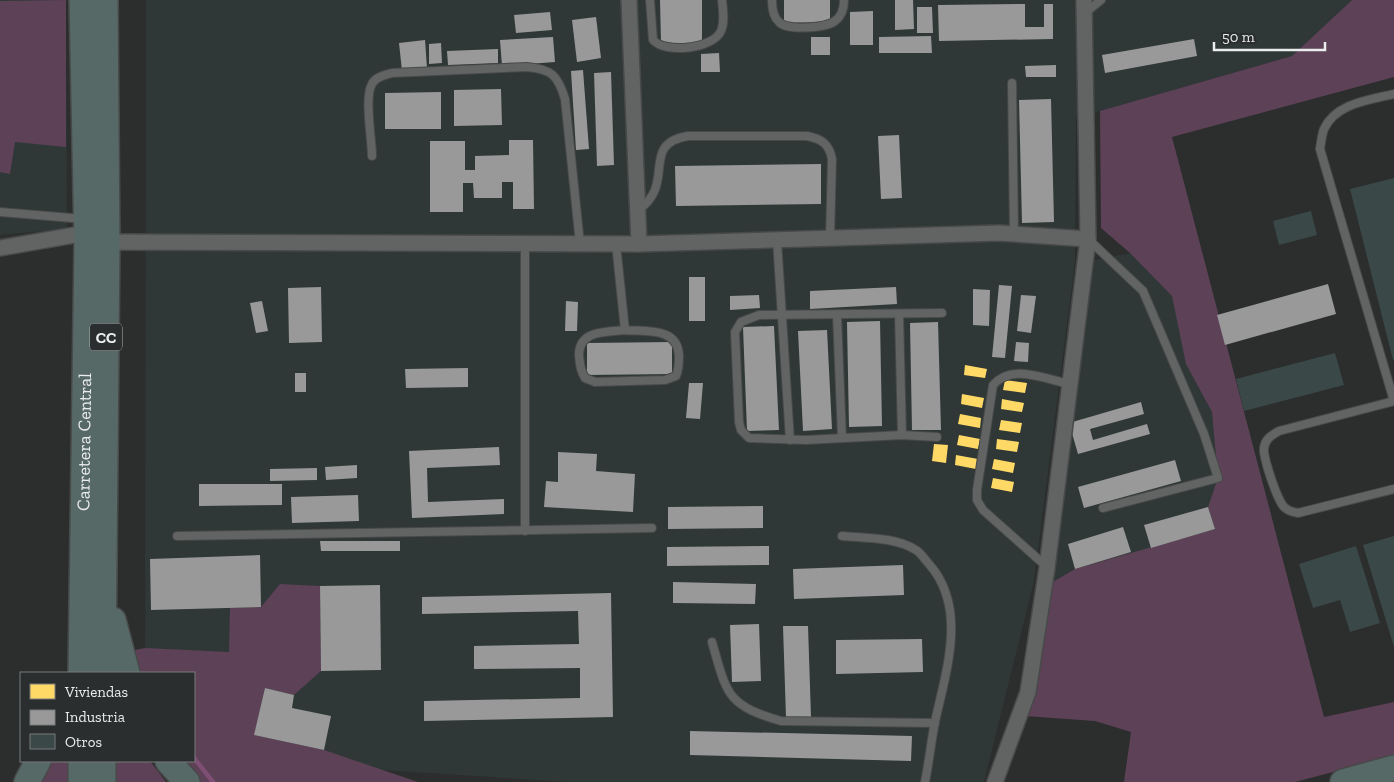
<svg xmlns="http://www.w3.org/2000/svg" width="1394" height="782" font-family="'Zilla Slab',serif">
<style>
.built{fill:#2f3837}
.green{fill:#5d4157}
.homes{fill:#ffd966}
.industry{fill:#999}
.lines{fill:none;stroke-linecap:round;stroke-linejoin:round}
.stream{stroke:#7f4e75;stroke-width:4.5}
.building{fill:#3a4947}
.service-casing{stroke:#484949;stroke-width:10}
.minor-casing{stroke:#484949;stroke-width:18}
.trunk-casing{stroke:#484949;stroke-width:28}
.service{stroke:#626463;stroke-width:8}
.minor{stroke:#626463;stroke-width:15}
.trunk{stroke:#566967;stroke-width:25}
.labels{text-anchor:middle;dominant-baseline:central;stroke-width:5;stroke-linejoin:round;paint-order:stroke}
.shield{fill:#2b2e2e;stroke:#b1b4b4;stroke-width:1}
.shield-label{font-size:16px;font-weight:bold;fill:#ebeded}
.street-label{font-size:18px;fill:#ebeded;stroke:#2b2e2e}
</style>
<rect width="100%" height="100%" fill="#2c2d2d"/>
<!-- built -->
<g class="built">
<polygon points="0,0 66,0 67,229 0,235"/>
<polygon points="146,0 1352,0 1292,56 1076,118 1075,262 1034,581 984,782 567,782 213,759 194,673 145,671"/>
<polygon points="1199,241 1274,525 1046,586 1087,261"/>
</g>
<!-- green -->
<g class="green">
<polygon points="66,0 66,147 15,142 10,174 0,172 0,1"/>
<polygon points="1352,0 1394,0 1394,77 1172,137 1324,717 1394,702 1394,756 1295,782 1124,782 1131,732 1095,721 1025,716 1046,586 1075,569 1215,529 1208,507 1218,478 1212,412 1186,364 1172,296 1130,253 1101,228 1100,111 1292,56"/>
<polygon points="280,584 320,586 321,671 294,695 265,688 255,735 324,750 418,782 195,782 175,761 194,761 194,673 136,673 130,651 145,648 229,652 230,608 261,607"/>
<polygon points="40,761 71,761 71,782 28,782"/>
<polygon points="112,761 150,761 166,782 112,782"/>
</g>
<!-- homes -->
<g class="homes">
<polygon points="965,365 987,369 985,378 964,375"/>
<polygon points="1005,380 1027,383 1025,393 1003,390"/>
<polygon points="962,394 984,398 982,408 961,404"/>
<polygon points="1002,399 1024,403 1022,412 1001,409"/>
<polygon points="960,414 981,418 980,428 958,424"/>
<polygon points="1001,420 1022,423 1020,433 999,430"/>
<polygon points="959,435 980,439 978,449 957,445"/>
<polygon points="997,439 1019,442 1017,452 996,449"/>
<polygon points="934,444 948,445 946,463 932,461"/>
<polygon points="956,455 978,459 976,469 955,465"/>
<polygon points="994,459 1015,463 1013,473 992,469"/>
<polygon points="993,478 1014,482 1012,492 991,488"/>
</g>
<!-- industry -->
<g class="industry">
<polygon points="660,0 702,0 702,43 661,43"/>
<polygon points="784,0 830,0 830,22 784,23"/>
<polygon points="895,0 913,0 914,29 895,30"/>
<polygon points="1025,4 1025,27 1044,27 1044,4 1053,4 1053,39 939,41 938,5"/>
<polygon points="917,7 932,7 933,33 917,33"/>
<polygon points="873,11 873,45 850,45 850,12"/>
<polygon points="550,12 552,30 516,33 514,15"/>
<polygon points="596,17 601,58 577,62 572,20"/>
<polygon points="931,36 932,53 879,53 879,37"/>
<polygon points="553,37 555,62 502,66 500,40"/>
<rect x="811" y="37" width="19" height="18"/>
<polygon points="1194,39 1197,56 1105,73 1102,55"/>
<polygon points="425,40 427,68 402,71 399,43"/>
<polygon points="441,43 442,63 429,64 429,44"/>
<polygon points="498,49 498,63 448,65 447,51"/>
<polygon points="719,53 720,72 701,72 701,54"/>
<polygon points="1056,65 1056,77 1026,77 1025,66"/>
<polygon points="583,70 589,149 576,150 571,71"/>
<polygon points="611,72 614,165 597,166 594,73"/>
<polygon points="501,89 502,125 454,126 454,90"/>
<polygon points="441,92 441,129 385,129 385,93"/>
<polygon points="1051,99 1054,222 1022,223 1019,100"/>
<polygon points="899,135 902,198 881,199 878,136"/>
<polygon points="509,140 533,140 534,209 513,209 513,182 502,182 502,198 474,198 473,183 463,183 463,212 430,212 430,141 465,141 465,170 475,170 475,156 509,155"/>
<polygon points="821,164 821,204 676,206 675,166"/>
<rect x="689" y="277" width="16" height="44"/>
<polygon points="1328,284 1336,314 1225,345 1217,315"/>
<polygon points="999,285 1012,286 1005,358 992,357"/>
<polygon points="321,287 322,342 289,343 288,288"/>
<polygon points="896,287 897,304 810,309 810,291"/>
<polygon points="973,289 990,290 989,326 973,325"/>
<polygon points="759,295 760,308 730,310 730,296"/>
<polygon points="1021,295 1036,296 1031,333 1017,331"/>
<polygon points="262,301 268,331 256,333 250,303"/>
<polygon points="566,301 578,302 577,331 565,331"/>
<polygon points="880,321 882,426 849,427 847,322"/>
<polygon points="938,322 941,430 912,430 910,323"/>
<polygon points="774,326 779,430 747,431 743,327"/>
<polygon points="827,330 832,429 803,431 798,331"/>
<polygon points="672,342 672,374 587,375 587,343"/>
<polygon points="1016,342 1029,343 1028,362 1014,361"/>
<polygon points="468,368 468,387 406,388 405,369"/>
<rect x="295" y="373" width="11" height="19"/>
<polygon points="689,383 703,383 700,419 686,418"/>
<polygon points="1141,402 1144,414 1090,429 1093,440 1147,424 1150,434 1078,454 1069,423"/>
<polygon points="499,447 500,465 427,468 428,502 504,499 504,514 412,518 409,451"/>
<polygon points="558,452 597,454 596,471 635,474 633,512 544,507 546,481 558,482"/>
<polygon points="1175,460 1181,481 1084,508 1078,487"/>
<polygon points="357,465 357,478 326,480 325,467"/>
<polygon points="317,468 317,480 270,481 270,469"/>
<polygon points="199,484 282,484 282,505 199,506"/>
<polygon points="358,495 359,521 292,523 291,497"/>
<polygon points="763,506 763,528 668,529 668,507"/>
<polygon points="1208,507 1215,529 1151,548 1144,525"/>
<polygon points="1123,527 1131,552 1075,569 1068,544"/>
<polygon points="320,541 400,541 400,551 321,551"/>
<polygon points="769,546 769,565 667,566 667,547"/>
<polygon points="260,555 261,607 151,610 150,559"/>
<polygon points="903,565 904,595 794,599 793,569"/>
<polygon points="673,582 756,584 755,604 673,603"/>
<polygon points="380,585 381,670 321,671 320,586"/>
<polygon points="611,593 613,717 424,721 424,701 580,698 580,668 474,669 474,646 579,644 578,611 422,614 422,597"/>
<polygon points="759,624 761,681 732,682 730,625"/>
<polygon points="783,626 808,626 811,717 786,718"/>
<polygon points="922,639 923,672 836,674 836,640"/>
<polygon points="265,688 294,695 292,708 331,716 324,750 254,735"/>
<polygon points="690,731 912,736 911,761 690,755"/>
</g>
<g class="lines">
<!-- stream -->
<polyline class="stream" points="194,758 213,782"/>
</g>
<!-- building -->
<g class="building">
<polygon points="1394,178 1394,360 1393,360 1350,189"/>
<polygon points="1311,211 1317,235 1279,245 1273,221"/>
<polygon points="1335,353 1344,385 1244,411 1236,379"/>
<polygon points="1394,536 1394,647 1363,545"/>
<polygon points="1356,546 1380,623 1350,632 1340,600 1313,608 1299,564"/>
</g>
<g class="lines">
<defs>
<g id="service">
<path d="M 650,0 L 653,40 C 665,54 713,49 721,31 C 725,22 723,10 722,0"/>
<path d="M 772,0 C 772,7 773,17 779,22 C 787,31 826,28 835,21 C 842,16 844,8 844,0"/>
<polyline points="1085,13 1101,0"/>
<polyline points="1012,83 1014,234"/>
<path d="M 1394,94 C 1370,100 1336,103 1324,129 C 1322,134 1321,142 1320,149 L 1394,401"/>
<path d="M 372,156 C 372,140 364,97 372,84 C 375,77 385,75 392,73 L 527,67 C 552,69 558,76 565,99 L 580,244"/>
<path d="M 638,210 C 677,184 639,144 688,136 L 807,136 C 822,139 829,144 832,159 L 830,238"/>
<polyline points="0,212 84,219"/>
<polyline points="1088,239 1143,291 1204,434 1218,478 1103,508"/>
<polyline points="777,240 790,440"/>
<path d="M 616,244 L 625,330 C 647,332 678,327 679,356 C 679,363 679,369 676,376 L 665,380 L 595,382 L 585,378 C 580,370 580,364 579,355 C 579,330 606,332 625,330"/>
<polyline points="899,314 902,435"/>
<polyline points="837,315 842,438"/>
<path d="M 1394,401 L 1279,431 C 1272,435 1265,439 1264,448 C 1263,458 1277,499 1284,507 C 1288,511 1292,512 1298,513 L 1394,489"/>
<polyline points="937,437 902,435 806,440 749,438 741,430 739,422 735,332 741,322 759,315 942,313"/>
<polyline points="525,531 525,244"/>
<polyline points="177,536 652,528"/>
<path d="M 842,536 C 865,538 896,537 916,550 C 921,553 925,560 929,564 C 968,608 946,671 935,722 C 931,742 929,762 925,782"/>
<path d="M 1047,567 L 983,510 L 977,500 L 977,490 L 993,385 C 1012,363 1045,379 1069,384"/>
<path d="M 712,642 C 727,694 726,705 781,721 L 935,723"/>
</g>
<g id="minor">
<polyline points="629,0 639,244"/>
<polyline points="101,242 639,244 999,233 1088,239"/>
<polyline points="0,248 86,233"/>
<polyline points="995,782 1028,692 1047,568 1088,239 1084,0"/>
</g>
<g id="trunk">
<polyline points="113,620 127,673"/>
<path id="s1" d="M 81,673 L 87,243 L 82,0"/>
<polyline points="103,673 107,242 105,0"/>
<polyline points="81,761 81,782"/>
<polyline points="168,761 187,782"/>
<polyline points="27,782 38,761"/>
<polyline points="103,782 103,761"/>
<polyline points="1343,782 1394,768"/>
</g>
</defs>
<!-- service casing -->
<use href="#service" class="service-casing"/>
<!-- minor casing -->
<use href="#minor" class="minor-casing"/>
<!-- trunk casing -->
<use href="#trunk" class="trunk-casing"/>
<!-- service -->
<use href="#service" class="service"/>
<!-- minor -->
<use href="#minor" class="minor"/>
<!-- trunk -->
<use href="#trunk" class="trunk"/>
</g>
<g class="labels">
<!-- shield labels -->
<rect class="shield" x="90" y="323.5" width="32" height="27" rx="4"/>
<g class="shield-label">
<text x="106" y="337">CC</text>
</g>
<!-- street labels -->
<g class="street-label">
<text stroke="none"><textPath href="#s1" startOffset="231">Carretera Central</textPath></text>
</g>
</g>
<!-- legend -->
<rect x="20" y="672" width="175" height="90" fill="#2b2e2e" stroke="#787a7a"/>
<rect x="30" y="684" width="25" height="15" fill="#ffd966" stroke="#787a7a"/>
<text x="65" y="697" font-size="15" fill="#ebeded">Viviendas</text>
<rect x="30" y="710" width="25" height="15" fill="#999999" stroke="#787a7a"/>
<text x="65" y="722" font-size="15" fill="#ebeded">Industria</text>
<rect x="30" y="734" width="25" height="15" fill="#3a4947" stroke="#787a7a"/>
<text x="65" y="747" font-size="15" fill="#ebeded">Otros</text>
<!-- scale -->
<path d="M1214 42v8h111v-8" fill="none" stroke="#ebeded" stroke-width="2.5"/>
<text x="1222" y="42" font-size="15" fill="#ebeded" stroke="#2b2e2e" stroke-width="4" paint-order="stroke">50 m</text>
</svg>
